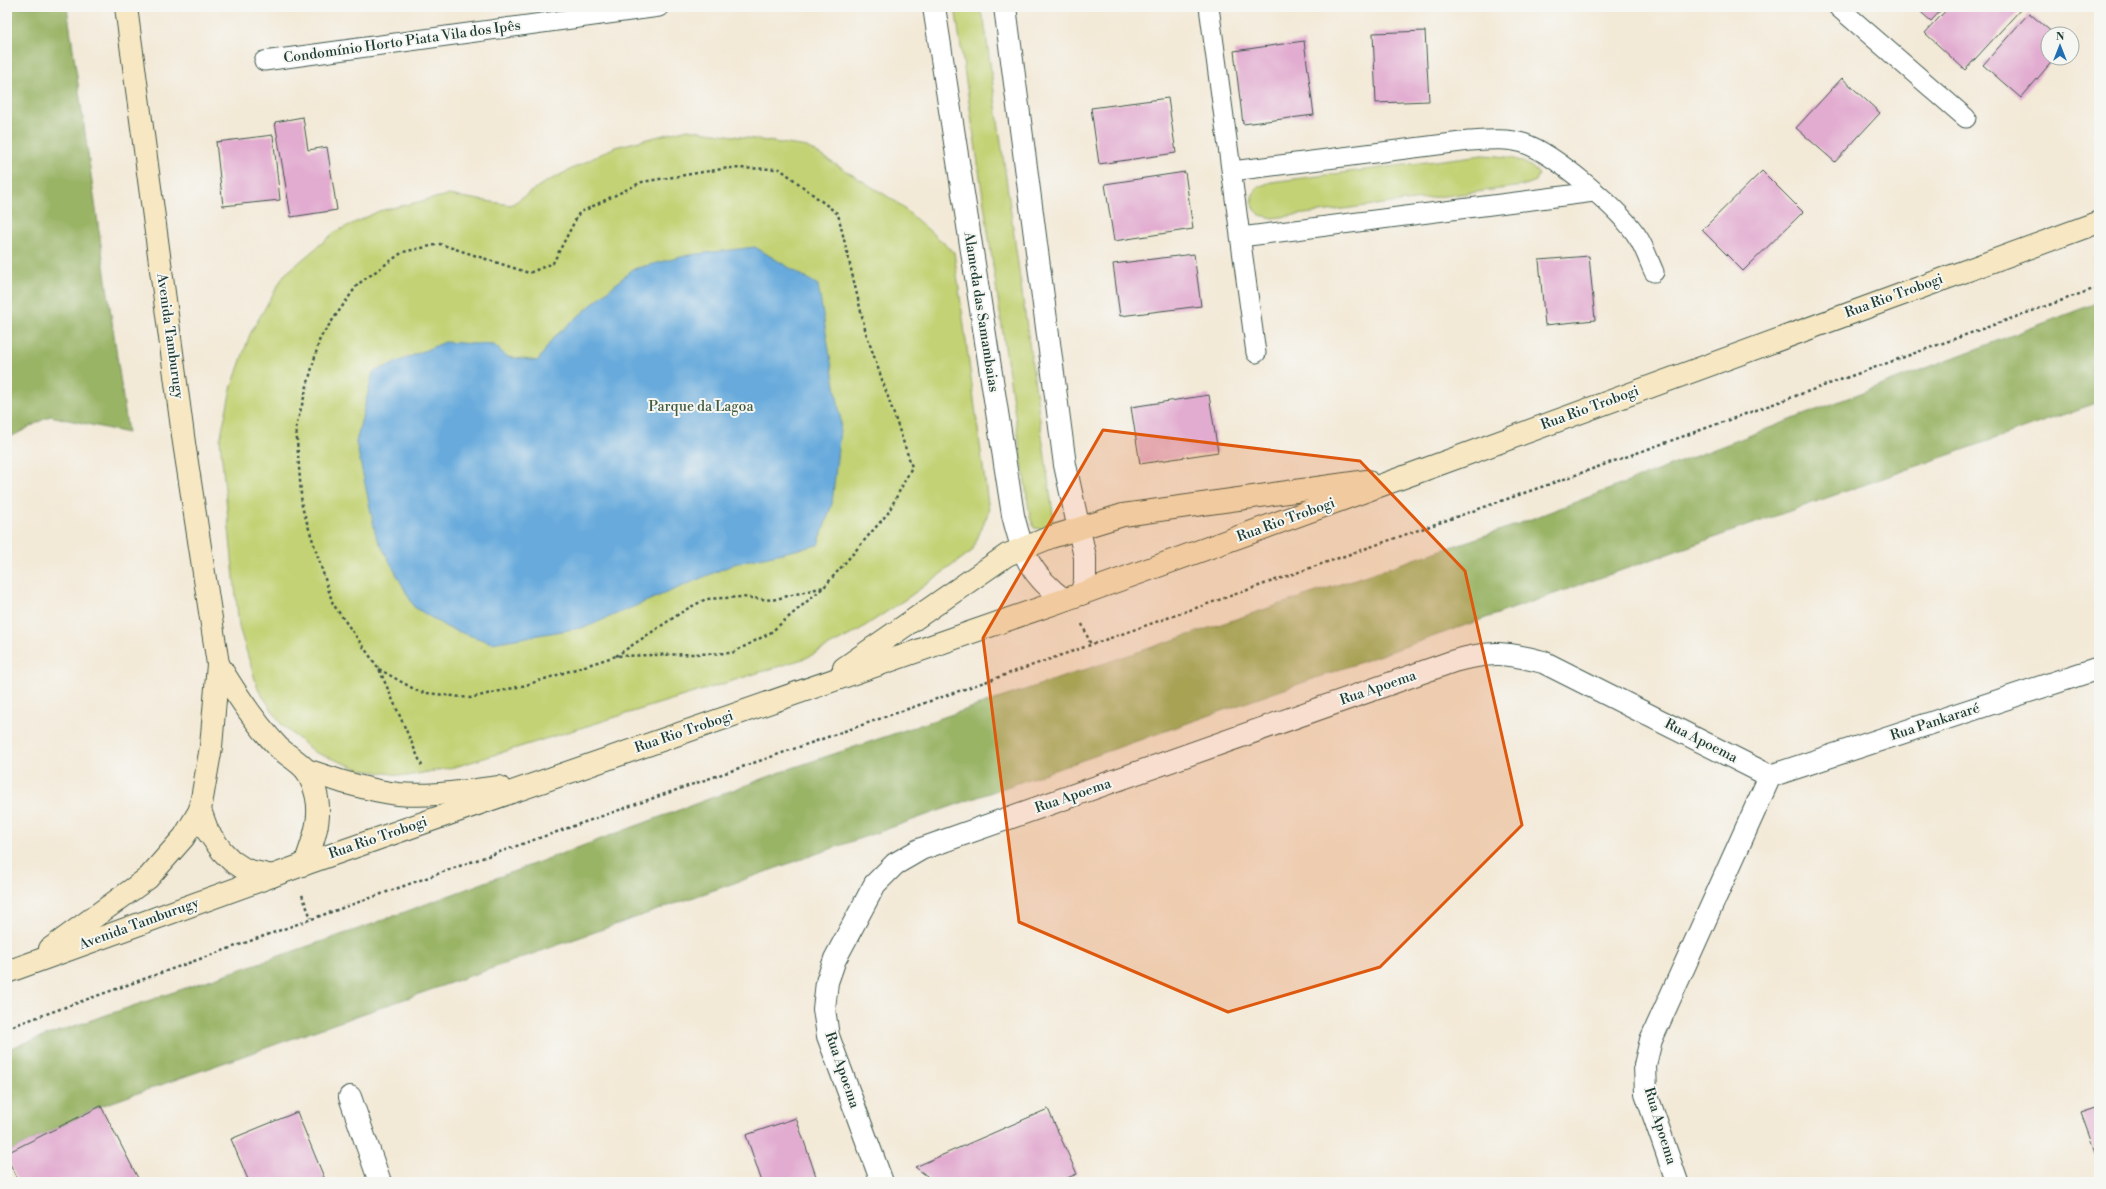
<svg xmlns="http://www.w3.org/2000/svg" width="2106" height="1189" font-family="'Libre Bodoni',serif">
<style>
.green{fill:#c3d274;stroke:#718854}
.forest{fill:#9ab466;stroke:#5c784d}
.water{fill:#68aadc;stroke:#447488}
.building{fill:#e2acd0}
.lines{fill:none;stroke-linecap:round;stroke-linejoin:round}
.service-casing{stroke:#3f574c;stroke-width:21}
.minor-casing{stroke:#3f574c;stroke-width:24}
.secondary-casing{stroke:#3f574c;stroke-width:24}
.path{stroke:#3f574c;stroke-width:2.5;stroke-dasharray:3 3;stroke-linecap:butt}
.service{stroke:#fff;stroke-width:19}
.minor{stroke:#fff;stroke-width:22}
.secondary{stroke:#f7e8c3;stroke-width:22}
.marked{fill:#de580e;fill-opacity:0.2;stroke:#de580e;stroke-width:3;stroke-linejoin:round}
.labels{text-anchor:middle;dominant-baseline:central;stroke-width:4;stroke-linejoin:round;paint-order:stroke}
.street-label{font-size:14px;fill:#1f3d34;stroke:#f6f6f2}
.park-label{font-size:14px;fill:#405b41;stroke:#f6f6f2}
</style>
<rect width="100%" height="100%" fill="#f6f6f2"/>
<filter id="ink" filterUnits="userSpaceOnUse"><feTurbulence type="fractalNoise" baseFrequency=".025" numOctaves="2"/><feDisplacementMap in="SourceGraphic" scale="8" xChannelSelector="R" yChannelSelector="G"/><feConvolveMatrix kernelMatrix="1 2 1 2 8 2 1 2 1" color-interpolation-filters="sRGB"/></filter>
<filter id="wash" filterUnits="userSpaceOnUse"><feTurbulence type="fractalNoise" baseFrequency=".012" numOctaves="4" result="noise"/><feDisplacementMap in="SourceGraphic" scale="16" xChannelSelector="R" yChannelSelector="G"/><feGaussianBlur stdDeviation="0.9" result="paint"/><feColorMatrix in="noise" values="0 0 0 0 0 0 0 0 0 0 0 0 0 0 0 0 0 1.4 0 .05"/><feComposite in="paint" operator="in"/></filter>
<g filter="url(#wash)">
<rect width="100%" height="100%" fill="#f3e9d7"/>
<!-- green -->
<g class="green">
<polygon points="955,7 978,7 984,20 1053,514 1052,524 1044,529 1034,528 1030,517"/>
<polygon points="688,129 807,147 895,201 954,252 989,511 972,551 909,597 856,632 806,658 455,767 407,776 362,770 314,752 281,724 258,689 239,627 220,440 231,389 250,334 284,275 335,232 379,211 448,195 511,205 542,184 615,147"/>
<path d="M 1482,155 C 1504,156 1524,157 1539,174 L 1536,181 L 1523,186 L 1273,218 L 1260,215 L 1253,207 L 1252,196 L 1258,187 L 1271,182 Z"/>
</g>
<!-- forest -->
<g class="forest">
<polygon points="7,7 67,7 128,433 50,416 7,439"/>
<polygon points="2099,302 2099,402 101,1106 7,1153 7,1049 367,926 792,768 1513,526"/>
</g>
<!-- water -->
<polygon class="water" points="755,247 818,285 841,421 832,504 818,545 737,563 586,627 492,643 448,628 414,607 376,536 356,442 373,372 445,342 494,345 507,357 538,361 553,338 633,269 689,255"/>
<g id="blocks">
<!-- building -->
<g class="building">
<polygon points="1915,7 1944,7 1931,21"/>
<polygon points="1949,7 2018,7 2021,9 1965,70 1925,33"/>
<polygon points="2029,13 2054,34 2048,34 2048,58 2055,58 2021,98 1983,65"/>
<polygon points="1425,31 1429,101 1376,103 1373,33"/>
<polygon points="1304,41 1314,115 1243,124 1234,51"/>
<polygon points="1842,78 1880,113 1835,162 1796,128"/>
<polygon points="1168,98 1176,153 1099,164 1091,108"/>
<polygon points="303,117 308,150 327,147 337,210 291,217 275,122"/>
<polygon points="273,135 280,200 223,206 216,142"/>
<polygon points="1762,171 1803,212 1743,271 1702,230"/>
<polygon points="1185,172 1193,229 1114,241 1105,184"/>
<polygon points="1194,254 1201,306 1120,316 1113,264"/>
<polygon points="1589,256 1595,320 1545,325 1539,260"/>
<polygon points="1209,395 1218,452 1140,464 1131,407"/>
<polygon points="101,1106 140,1182 19,1182 7,1158 7,1153"/>
<polygon points="2099,1107 2099,1163 2081,1113"/>
<polygon points="1048,1109 1077,1174 1057,1182 929,1182 927,1176 915,1167"/>
<polygon points="297,1112 326,1182 249,1182 231,1139"/>
<polygon points="796,1118 818,1182 762,1182 746,1135"/>
</g>
</g>
</g>
<g filter="url(#ink)">
<use href="#blocks" fill-opacity="0" stroke="#3f574c" stroke-width="1"/>
<g class="lines">
<defs>
<g id="service">
<polyline points="1209,7 1256,353"/>
<polyline points="1838,7 1966,118"/>
<polyline points="264,61 659,7"/>
<path d="M 1232,171 L 1469,141 C 1486,140 1506,138 1523,143 C 1554,153 1622,211 1639,239 C 1645,249 1649,261 1654,272"/>
<polyline points="1241,237 1594,192"/>
</g>
<g id="minor">
<path d="M 934,7 L 1013,515 C 1023,556 1030,574 1064,600"/>
<polyline points="1005,7 1065,465 1085,557 1085,581 1081,594"/>
<polyline points="1770,776 2099,668"/>
<polyline points="350,1097 380,1182"/>
<path d="M 882,1182 L 828,1036 L 824,1009 L 827,982 L 835,959 L 875,884 L 895,864 L 921,849 L 1454,661 C 1491,651 1505,652 1543,662 L 1770,776 L 1651,1040 L 1645,1065 L 1646,1093 L 1677,1182"/>
</g>
<g id="secondary">
<polyline points="126,7 184,443 218,664 211,747 200,810 208,832 222,851 232,861 246,870 272,876"/>
<path d="M 218,664 C 236,694 255,723 279,748 C 287,755 298,761 305,769 C 308,772 310,778 312,782 C 325,811 315,836 305,864"/>
<polyline points="844,668 1007,555 1051,537 1123,515 1367,481"/>
<path d="M 306,770 C 336,780 366,790 398,794 C 432,797 466,791 499,787"/>
<polyline points="50,949 148,878 184,837 200,810"/>
<polyline points="7,972 305,864 1064,600 1415,473 2099,222"/>
</g>
</defs>
<!-- service casing -->
<use href="#service" class="service-casing"/>
<!-- minor casing -->
<use href="#minor" class="minor-casing"/>
<!-- secondary casing -->
<use href="#secondary" class="secondary-casing"/>
<!-- path -->
<g class="path">
<polyline points="1082,624 1091,645"/>
<polyline points="616,656 685,610 706,599 742,597 772,600 824,587"/>
<polyline points="379,669 419,692 470,698 526,685 616,656 732,653 770,633 825,586 888,513 912,467 866,333 838,214 780,169 728,168 642,182 579,213 553,263 529,273 440,244 403,252 358,284 320,338 296,427 302,507 333,604 379,669 422,766"/>
<polyline points="302,895 311,918"/>
<polyline points="7,1028 468,863 1567,478 2099,287"/>
</g>
<!-- service -->
<use href="#service" class="service"/>
<!-- minor -->
<use href="#minor" class="minor"/>
<!-- secondary -->
<use href="#secondary" class="secondary"/>
</g>
</g>
<!-- marked area -->
<path class="marked" d="M 1103,430 L 1360,461 L 1465,571 L 1522,825 L 1380,967 L 1228,1012 L 1019,922 L 983,638 Z"/>
<g class="labels">
<!-- street labels -->
<g class="street-label">
<text transform="translate(402 42) rotate(-8)">Condomínio Horto Piata Vila dos Ipês</text>
<text transform="translate(1894 296) rotate(-20)">Rua Rio Trobogi</text>
<text transform="translate(981 312) rotate(81)">Alameda das Samambaias</text>
<text transform="translate(170 336) rotate(82)">Avenida Tamburugy</text>
<text transform="translate(1590 408) rotate(-20)">Rua Rio Trobogi</text>
<text transform="translate(1286 520) rotate(-20)">Rua Rio Trobogi</text>
<text transform="translate(1378 688) rotate(-19)">Rua Apoema</text>
<text transform="translate(1935 722) rotate(-18)">Rua Pankararé</text>
<text transform="translate(684 732) rotate(-19)">Rua Rio Trobogi</text>
<text transform="translate(1701 741) rotate(27)">Rua Apoema</text>
<text transform="translate(1073 796) rotate(-19)">Rua Apoema</text>
<text transform="translate(378 838) rotate(-19)">Rua Rio Trobogi</text>
<text transform="translate(139 924) rotate(-20)">Avenida Tamburugy</text>
<text transform="translate(842 1070) rotate(71)">Rua Apoema</text>
<text transform="translate(1660 1126) rotate(73)">Rua Apoema</text>
</g>
<!-- park labels -->
<g class="park-label">
<text x="701" y="407">Parque da Lagoa</text>
</g>
</g>
<!-- margin -->
<rect width="2106" height="1189" fill="none" stroke="#f6f6f2" stroke-width="24"/>
<!-- north arrow -->
<g transform="translate(2060 46)"><circle r="19" fill="#f6f6f2" stroke="#a0aca6"/>
<path d="M0-3L7 15L0 10L-7 15Z" fill="#1f6fb2"/>
<text y="-6" font-size="11" font-weight="bold" text-anchor="middle" fill="#1f3d34">N</text>
</g>
</svg>
